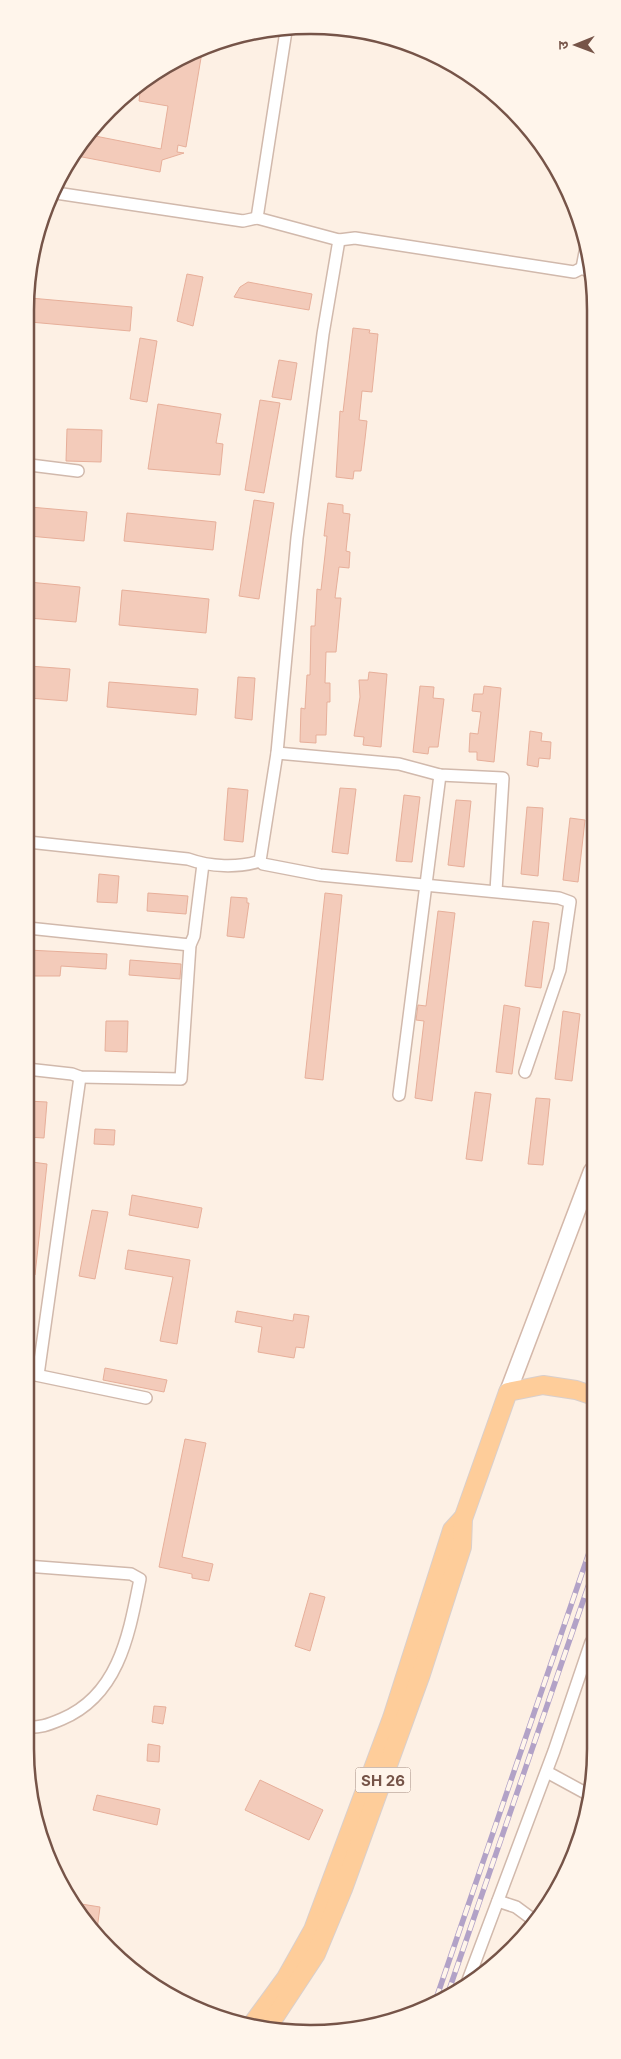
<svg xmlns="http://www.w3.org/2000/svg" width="621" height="2059" font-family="Inter,'Noto Sans Devanagari',sans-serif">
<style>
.building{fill:#f3cbba;stroke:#e7af9a}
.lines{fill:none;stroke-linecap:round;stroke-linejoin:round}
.street-casing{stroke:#d1b9ac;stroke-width:14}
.secondary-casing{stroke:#d4b8aa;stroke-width:19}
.primary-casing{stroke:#d9cfcc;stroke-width:20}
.street{stroke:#fff;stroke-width:11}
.secondary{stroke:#fff;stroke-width:16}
.primary{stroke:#fecd9a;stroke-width:18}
.rail-casing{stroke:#b2a2c7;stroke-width:5.5}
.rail{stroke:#fff5eb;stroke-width:4;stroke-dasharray:11;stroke-linecap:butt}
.labels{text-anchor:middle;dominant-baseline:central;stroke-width:4;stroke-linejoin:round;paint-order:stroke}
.shield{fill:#fff5eb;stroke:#9f8479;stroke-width:1}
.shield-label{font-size:15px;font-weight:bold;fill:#765448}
.rim{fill:none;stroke:#765448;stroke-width:2.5}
</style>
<rect width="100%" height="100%" fill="#fdf0e4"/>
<!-- building -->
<g class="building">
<polygon points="202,52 186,147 178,145 177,152 184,153 162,160 160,172 72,155 90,135 161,149 168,106 139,101 141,84 152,73"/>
<polygon points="187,274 203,277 193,326 177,321"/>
<polygon points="248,282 312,294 309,310 234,297 240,287"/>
<polygon points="30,298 132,307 130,331 30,322"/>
<polygon points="353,328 370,330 369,333 378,334 372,392 362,391 359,420 367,421 365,439 361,471 354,471 353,479 336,477 340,411 343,412"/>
<polygon points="140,338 157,341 147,402 130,399"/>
<polygon points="279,360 297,363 291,400 272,397"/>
<polygon points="260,400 280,403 264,493 245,490"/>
<polygon points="158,404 221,414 216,443 223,444 220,475 148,469"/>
<polygon points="67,429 102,430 101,462 66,461"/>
<polygon points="254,500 274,503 259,599 239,596"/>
<polygon points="328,503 343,505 343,513 350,514 346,551 350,552 349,568 339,567 335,598 341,598 336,652 326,652 325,683 330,683 330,702 327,702 326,735 316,735 316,743 300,742 301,708 305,709 307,675 310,675 311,626 315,626 317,589 321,590 325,555 327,536 324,536"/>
<polygon points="30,507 87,512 84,541 29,536"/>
<polygon points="127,513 216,522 213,550 124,541"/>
<polygon points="29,582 80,587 76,622 29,618"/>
<polygon points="122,590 209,599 206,633 119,625"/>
<polygon points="29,666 70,669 67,701 29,698"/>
<polygon points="369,672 387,674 381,747 363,745 364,737 354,736 360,697 359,680 368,680"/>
<polygon points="238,677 255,678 252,720 235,718"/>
<polygon points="109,682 198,689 196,715 107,707"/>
<polygon points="420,686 434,687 433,698 444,699 438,747 429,747 428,754 413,752"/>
<polygon points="484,686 501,688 494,762 477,760 477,752 469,752 470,733 478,734 481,712 472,711 474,694 483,694"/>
<polygon points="530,731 542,733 541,741 551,742 550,759 539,758 538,767 527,765"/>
<polygon points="228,788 248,790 243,842 224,840"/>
<polygon points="340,788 356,789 348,854 332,852"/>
<polygon points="404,795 420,797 412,862 396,861"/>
<polygon points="456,800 471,801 464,867 448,865"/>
<polygon points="527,807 543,808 538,876 521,874"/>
<polygon points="570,818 585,820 578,882 563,880"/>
<polygon points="99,874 119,876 117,903 97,902"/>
<polygon points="148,893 188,896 186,914 147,911"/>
<polygon points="325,893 342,895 323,1080 305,1078"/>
<polygon points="231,897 247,898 247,903 249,903 244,938 227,936"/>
<polygon points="438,911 455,913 432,1101 415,1098 424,1021 416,1020 418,1005 426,1006"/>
<polygon points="533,921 549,923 541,988 525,986"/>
<polygon points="28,950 107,954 106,969 61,966 60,976 34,976 34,964 28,964"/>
<polygon points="130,960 181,964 180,979 129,975"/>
<polygon points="504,1005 520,1008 512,1074 496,1072"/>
<polygon points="563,1011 580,1014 572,1081 555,1079"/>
<polygon points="106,1021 128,1021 127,1052 105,1051"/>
<polygon points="475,1092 491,1094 482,1161 466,1159"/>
<polygon points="536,1098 550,1099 543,1165 528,1164"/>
<polygon points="27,1101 47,1102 44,1138 27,1137"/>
<polygon points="95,1129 115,1130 114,1145 94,1144"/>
<polygon points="32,1162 47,1164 35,1275 27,1274 27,1202"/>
<polygon points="132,1195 202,1208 198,1228 129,1215"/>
<polygon points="92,1210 108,1212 95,1279 79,1276"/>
<polygon points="128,1250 190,1260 177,1344 160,1341 173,1277 125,1269"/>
<polygon points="237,1311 293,1321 294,1314 309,1316 304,1348 296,1347 294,1358 258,1352 262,1327 235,1322"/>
<polygon points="105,1368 167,1380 164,1392 103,1380"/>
<polygon points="185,1439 206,1443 182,1557 213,1564 209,1581 192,1578 192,1574 159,1567"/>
<polygon points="310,1593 325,1597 310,1651 295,1646"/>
<polygon points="154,1706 166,1707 163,1724 152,1722"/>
<polygon points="148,1744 160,1746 159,1762 147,1761"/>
<polygon points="260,1780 323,1810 309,1840 245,1810"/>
<polygon points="97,1795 160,1809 157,1825 93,1810"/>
<polygon points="75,1903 100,1907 96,1937 85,1919"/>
</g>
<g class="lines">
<defs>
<g id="street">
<polyline points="56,193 243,221 257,218 339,240 355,238 574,272 582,268"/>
<polyline points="257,218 286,31"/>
<polyline points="339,240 323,334 297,538 277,753 260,861 263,864 320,875 559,898 570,902 560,970 525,1072"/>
<polyline points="582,268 586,247"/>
<polyline points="582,268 594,274"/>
<polyline points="30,465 78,471"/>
<polyline points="277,753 399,764 440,775 503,778 496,891"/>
<path d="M 28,842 L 188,859 C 210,867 238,868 260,861"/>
<polyline points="28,928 190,945"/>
<polyline points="27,1069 72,1074 80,1077 181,1079 190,945 194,936 203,864"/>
<polyline points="399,1095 440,775"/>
<polyline points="26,1373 146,1398"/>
<polyline points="38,1375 80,1077"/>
<path d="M 25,1727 C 40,1728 48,1725 62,1719 C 119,1695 129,1634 140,1579 L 131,1574 L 26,1566"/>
<polyline points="547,1772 591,1796"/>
<polyline points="498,1901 516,1907 535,1921"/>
<polyline points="467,1983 554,1751 591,1642"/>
</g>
<polyline id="secondary" points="508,1392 592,1171"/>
<g id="primary">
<polyline points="253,2023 286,1978 313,1930 392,1718 452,1530 462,1519"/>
<polyline points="268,2027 316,1954 343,1889 421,1674 462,1547 463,1519 508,1392 543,1385 576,1390 591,1395"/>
</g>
</defs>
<!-- street casing -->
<use href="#street" class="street-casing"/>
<!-- secondary casing -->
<use href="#secondary" class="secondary-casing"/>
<!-- primary casing -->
<use href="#primary" class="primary-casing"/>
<!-- street -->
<use href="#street" class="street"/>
<!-- secondary -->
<use href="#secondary" class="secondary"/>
<!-- primary -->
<use href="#primary" class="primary"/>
<defs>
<g id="rail">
<polyline points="448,1993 591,1578"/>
<polyline points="436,1999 591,1547"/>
</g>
</defs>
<!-- rail casing -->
<use href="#rail" class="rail-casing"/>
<!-- rail -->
<use href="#rail" class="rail"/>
</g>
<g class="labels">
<!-- shield labels -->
<rect class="shield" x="355.5" y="1767.5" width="55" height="25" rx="4"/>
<g class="shield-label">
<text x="383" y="1780">SH 26</text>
</g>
</g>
<!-- crop -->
<path d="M0 0H621V2059H0ZM310 34H311A276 276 0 0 1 587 310V1749A276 276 0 0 1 311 2025H310A276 276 0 0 1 34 1749V310A276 276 0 0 1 310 34Z" fill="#fff5eb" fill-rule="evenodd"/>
<path class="rim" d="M310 34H311A276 276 0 0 1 587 310V1749A276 276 0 0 1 311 2025H310A276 276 0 0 1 34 1749V310A276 276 0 0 1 310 34Z"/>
<!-- north arrow -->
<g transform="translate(576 45) rotate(269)" stroke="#fff5eb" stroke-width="4" paint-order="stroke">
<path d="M0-4L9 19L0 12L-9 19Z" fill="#765448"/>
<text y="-8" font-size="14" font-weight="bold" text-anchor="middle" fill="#765448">उ</text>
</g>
</svg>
